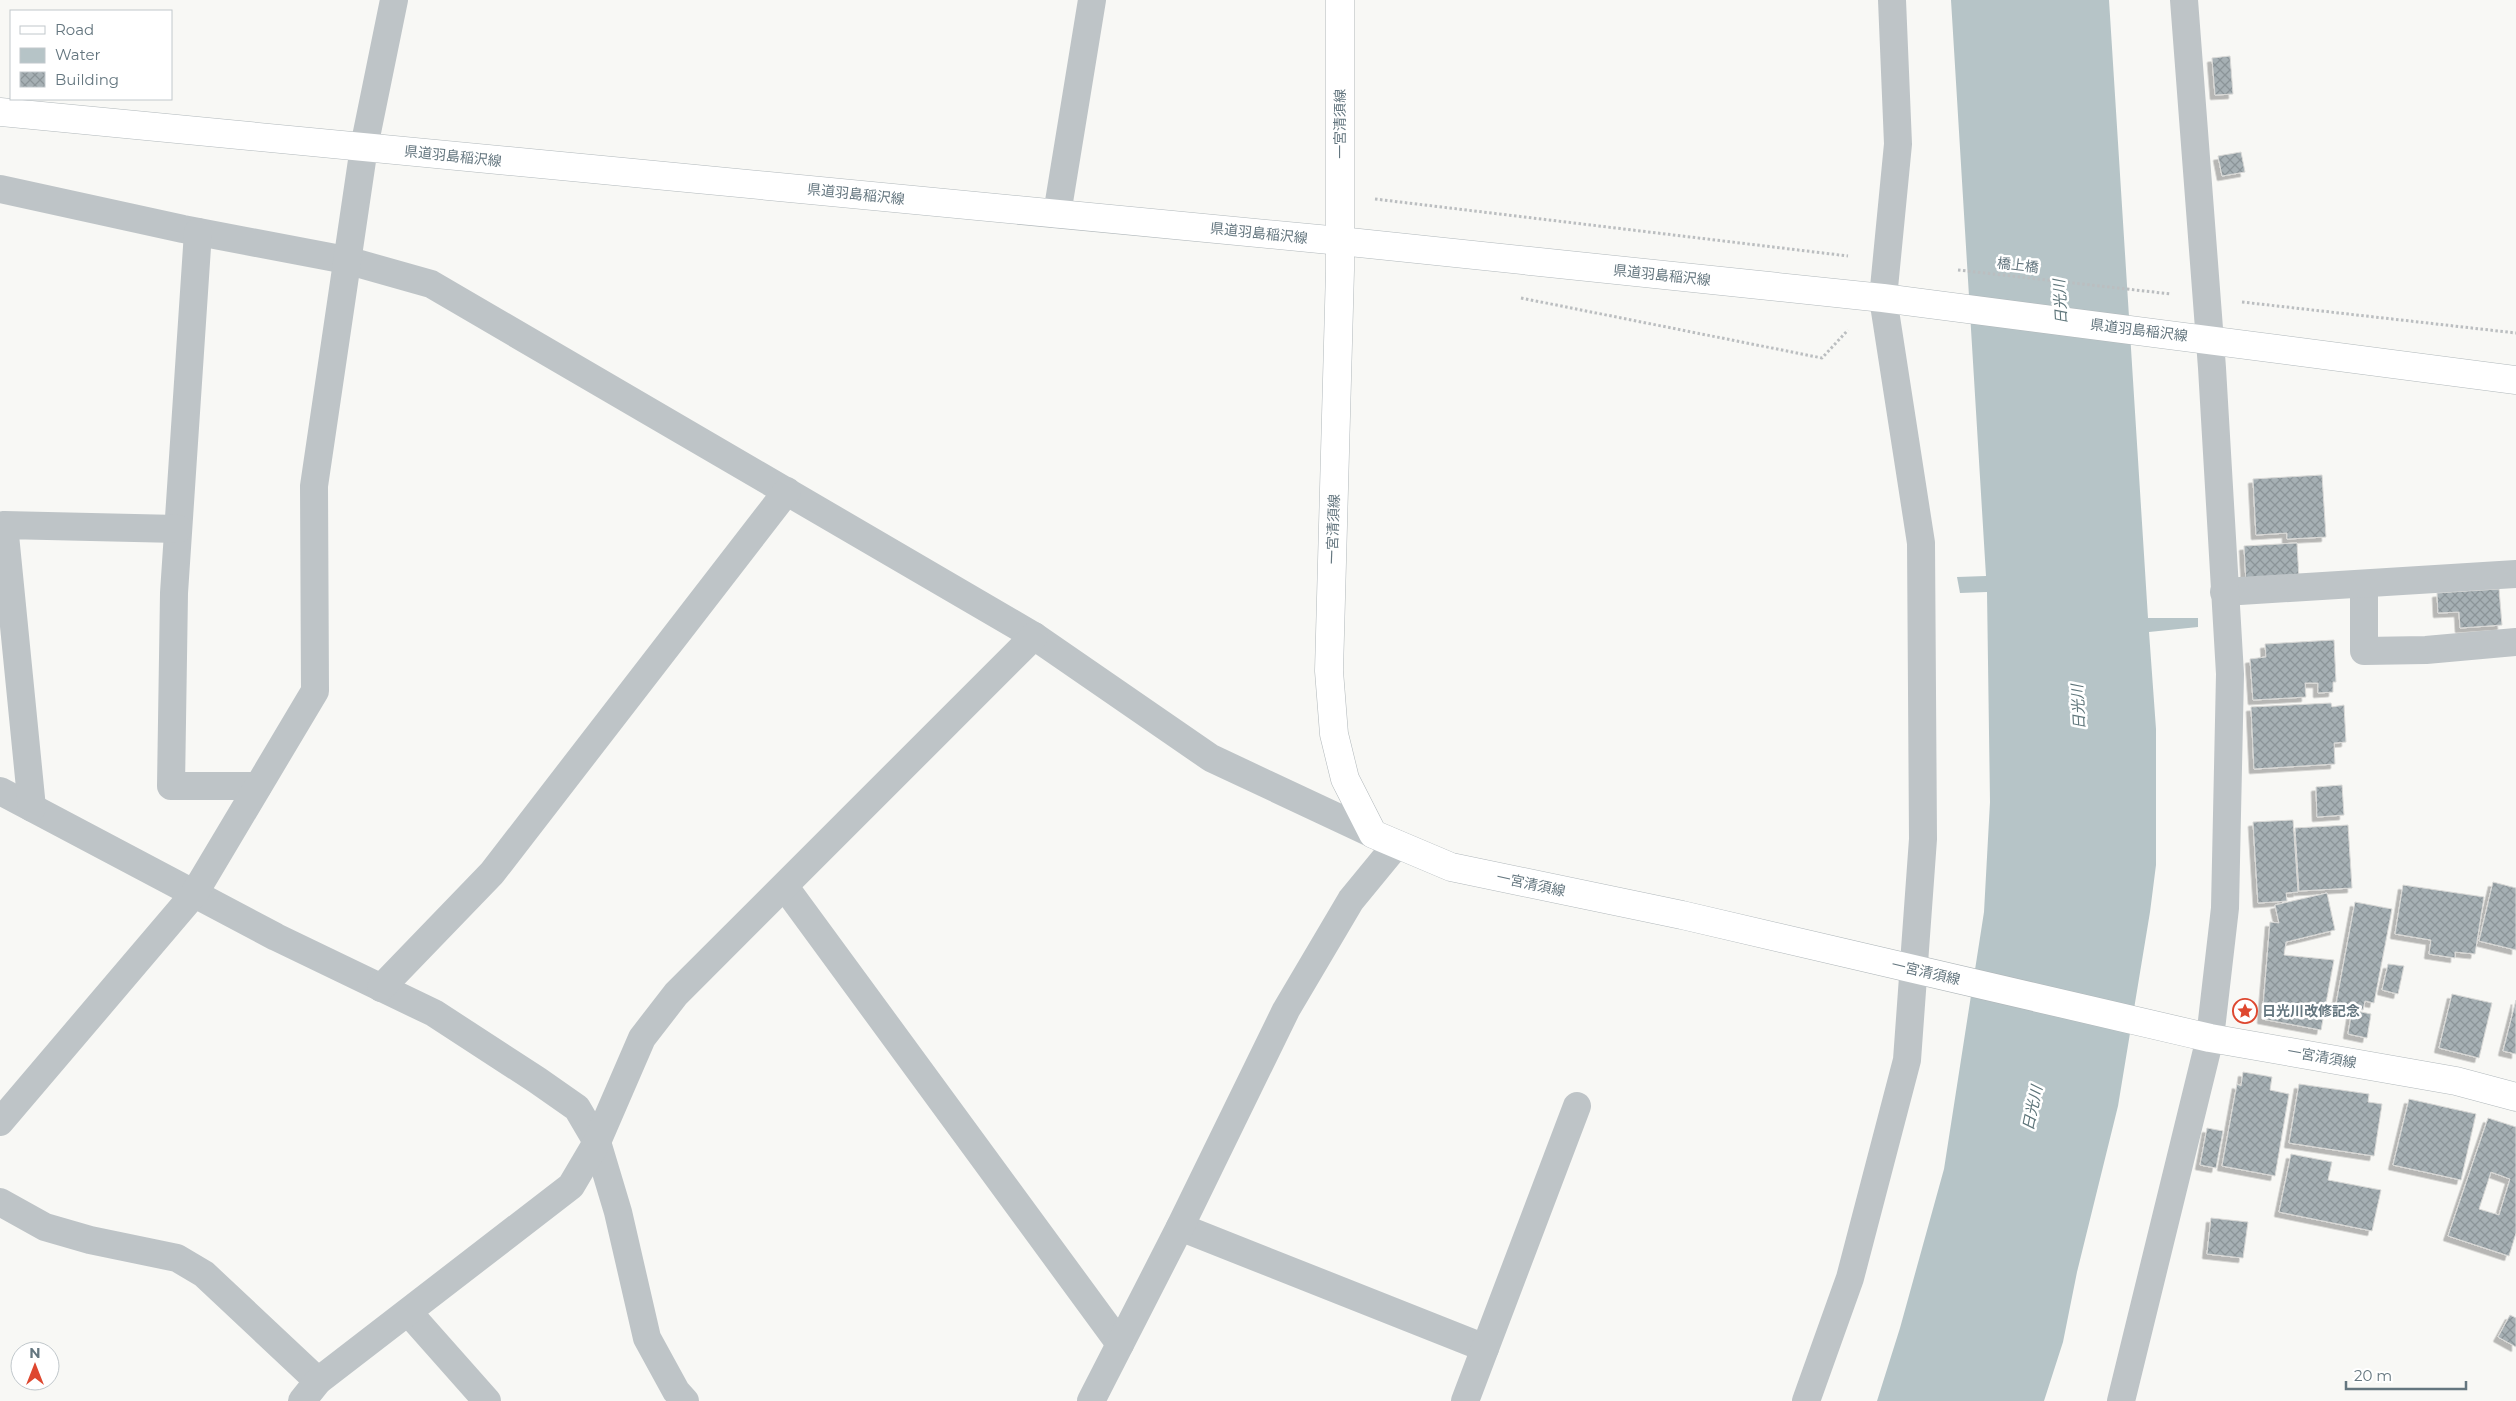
<svg xmlns="http://www.w3.org/2000/svg" width="2516" height="1401" font-family="Montserrat,'Noto Sans JP',sans-serif">
<style>
.water{fill:#b6c4c7}
.building{fill:url(#building-cross-hatch);stroke:#d9d9d7;fill-rule:evenodd;filter:url(#shadow)}
.lines{fill:none;stroke-linecap:round;stroke-linejoin:round}
.secondary-casing{stroke:#b1b8bb;stroke-width:29}
.path{stroke:#bbbec0;stroke-width:3;stroke-dasharray:2.5 2.5;stroke-linecap:butt}
.minor{stroke:#bec4c7;stroke-width:28}
.secondary{stroke:#fff;stroke-width:28}
.labels{text-anchor:middle;dominant-baseline:central;stroke-width:5;stroke-linejoin:round;paint-order:stroke}
.street-label{font-size:14px;fill:#64767f;stroke:#fff}
.poi-label{font-size:14px;font-weight:bold;fill:#64767f;stroke:#fff;text-anchor:start}
.water-label{font-size:15px;font-style:italic;fill:#5e757a;stroke:#fff}
</style>
<defs>
<pattern id="building-cross-hatch" width="8" height="8" patternUnits="userSpaceOnUse" patternTransform="scale(1.25)"><rect width="8" height="8" fill="#a6b0b4"/><path d="M0 0l8 8M0 8l8-8" fill="none" stroke="#8b9498"/></pattern>
<filter id="shadow"><feDropShadow dx="-4.5" dy="4.5" stdDeviation="0" flood-color="#0004"/></filter>
</defs>
<rect width="100%" height="100%" fill="#f8f8f5"/>
<!-- water -->
<polygon class="water" points="1951,0 2109,0 2148,618 2198,618 2198,627 2149,632 2156,729 2156,865 2150,912 2118,1106 2077,1272 2063,1342 2044,1401 1877,1401 1900,1328 1944,1169 1984,912 1990,802 1987,592 1960,593 1957,577 1986,576"/>
<!-- building -->
<g class="building">
<polygon points="2230,56 2233,94 2215,95 2212,58"/>
<polygon points="2241,152 2245,172 2222,176 2218,156"/>
<polygon points="2322,475 2326,537 2287,539 2287,533 2256,535 2253,479"/>
<polygon points="2297,543 2299,579 2246,582 2244,546"/>
<polygon points="2499,589 2502,625 2460,628 2459,612 2438,613 2437,593"/>
<polygon points="2334,640 2336,682 2333,682 2333,692 2318,693 2318,683 2305,683 2306,697 2253,700 2250,659 2266,657 2265,644"/>
<polygon points="2331,703 2332,707 2344,705 2346,742 2334,743 2335,764 2254,769 2251,707"/>
<polygon points="2342,785 2344,815 2317,817 2316,787"/>
<polygon points="2293,820 2298,892 2286,893 2287,901 2258,903 2253,822"/>
<polygon points="2348,825 2352,888 2299,891 2295,828"/>
<polygon points="2493,882 2516,888 2516,950 2479,941"/>
<polygon points="2403,885 2484,897 2475,954 2455,952 2455,958 2429,954 2431,940 2395,934"/>
<polygon points="2327,893 2335,930 2286,942 2284,955 2334,960 2321,1030 2262,1019 2270,922 2279,923 2275,905"/>
<polygon points="2355,902 2392,909 2374,1003 2365,1001 2363,1010 2336,1004"/>
<polygon points="2388,964 2404,966 2398,994 2382,990"/>
<polygon points="2452,994 2492,1003 2479,1058 2439,1048"/>
<polygon points="2516,1000 2516,1054 2503,1051"/>
<polygon points="2352,1010 2371,1014 2367,1038 2348,1034"/>
<polygon points="2243,1072 2272,1077 2270,1090 2289,1094 2275,1176 2222,1166 2237,1084 2241,1086"/>
<polygon points="2299,1084 2369,1094 2368,1102 2382,1104 2374,1156 2289,1143"/>
<polygon points="2409,1099 2476,1114 2461,1180 2393,1165"/>
<path d="M 2488,1118 L 2516,1127 L 2516,1233 L 2509,1256 L 2448,1236 ZM 2491,1172 L 2510,1179 L 2499,1215 L 2479,1209 Z"/>
<polygon points="2207,1128 2223,1131 2216,1168 2200,1165"/>
<polygon points="2291,1154 2332,1162 2328,1180 2381,1190 2372,1231 2279,1212"/>
<polygon points="2211,1218 2248,1222 2243,1258 2207,1254"/>
<polygon points="2510,1315 2516,1318 2516,1347 2498,1337"/>
</g>
<g class="lines">
<defs>
<g id="secondary">
<polyline points="1340,0 1340,270 1329,671 1334,734 1345,779 1373,834 1451,867 1682,915 2210,1038 2456,1081 2516,1097"/>
<polyline points="0,112 1340,241 1883,298 2516,380"/>
</g>
</defs>
<!-- secondary casing -->
<use href="#secondary" class="secondary-casing"/>
<!-- path -->
<g class="path">
<polyline points="1375,199 1848,256"/>
<polyline points="1958,270 2171,294"/>
<polyline points="1521,298 1822,358 1848,330"/>
<polyline points="2242,302 2516,333"/>
</g>
<!-- minor -->
<g class="minor">
<polyline points="0,189 183,229 346,260 431,284 1034,636 1211,758 1373,834"/>
<polyline points="1057,214 1092,0"/>
<polyline points="198,232 174,593 171,786 258,786"/>
<polyline points="2364,584 2364,651 2426,650 2516,642"/>
<polyline points="2224,592 2516,574"/>
<polyline points="0,791 276,937 434,1013 537,1080 577,1108 597,1142 618,1212 647,1338 676,1391 685,1401"/>
<polyline points="32,808 4,525 178,529"/>
<polyline points="785,887 1120,1344"/>
<polyline points="381,988 492,873 787,491"/>
<polyline points="0,1122 194,894 315,691 314,486 364,147 394,0"/>
<polyline points="0,1202 45,1227 90,1240 177,1258 204,1274 318,1381"/>
<polyline points="1180,1227 1485,1348"/>
<polyline points="409,1313 487,1401"/>
<polyline points="302,1401 318,1381 571,1186 597,1142 642,1038 676,994 1034,636"/>
<polyline points="1091,1401 1180,1227 1286,1010 1351,900 1397,844"/>
<polyline points="1465,1401 1577,1106"/>
<polyline points="1806,1401 1850,1278 1907,1060 1923,839 1921,543 1883,298 1898,144 1892,0"/>
<polyline points="2121,1401 2210,1038 2225,908 2230,674 2212,368 2184,0"/>
</g>
<!-- secondary -->
<use href="#secondary" class="secondary"/>
</g>
<!-- icons -->
<defs>
<symbol id="sight-ring" viewBox="-11 -11 22 22"><circle r="9.5" fill="#fff" stroke="#de472f" stroke-width="1.5"/><path d="M0-6L1.8-2.2L6-1.7L2.9 1.2L3.7 5.4L0 3.3L-3.7 5.4L-2.9 1.2L-6-1.7L-1.8-2.2Z" fill="#de472f"/></symbol>
</defs>
<g fill-rule="evenodd">
<use href="#sight-ring" x="2231" y="997" width="28" height="28"/>
</g>
<g class="labels">
<!-- street labels -->
<g class="street-label">
<text transform="translate(1340 124) rotate(-90)">一宮清須線</text>
<text transform="translate(453 156) rotate(6)">県道羽島稲沢線</text>
<text transform="translate(856 194) rotate(6)">県道羽島稲沢線</text>
<text transform="translate(1259 233) rotate(6)">県道羽島稲沢線</text>
<text transform="translate(2018 265) rotate(7)">橋上橋</text>
<text transform="translate(1662 275) rotate(6)">県道羽島稲沢線</text>
<text transform="translate(2139 330) rotate(7)">県道羽島稲沢線</text>
<text transform="translate(1333 529) rotate(-88)">一宮清須線</text>
<text transform="translate(1531 884) rotate(12)">一宮清須線</text>
<text transform="translate(1926 972) rotate(13)">一宮清須線</text>
<text transform="translate(2322 1057) rotate(10)">一宮清須線</text>
</g>
<!-- poi labels -->
<g class="poi-label">
<text x="2262" y="1011">日光川改修記念</text>
</g>
<!-- water labels -->
<g class="water-label">
<text transform="translate(2060 302) rotate(-93)">日光川</text>
<text transform="translate(2078 707) rotate(-93)">日光川</text>
<text transform="translate(2032 1108) rotate(-78)">日光川</text>
</g>
</g>
<!-- legend -->
<rect x="10" y="10" width="162" height="90" fill="#ffffff" stroke="#c1c8cc"/>
<rect x="20" y="26" width="25" height="8" fill="#ffffff" stroke="#c1c8cc"/>
<text x="55" y="35" font-size="15" fill="#64767f">Road</text>
<rect x="20" y="48" width="25" height="15" fill="#b6c4c7" stroke="#c1c8cc"/>
<text x="55" y="60" font-size="15" fill="#64767f">Water</text>
<rect x="20" y="72" width="25" height="15" fill="url(#building-cross-hatch)" stroke="#c1c8cc"/>
<text x="55" y="85" font-size="15" fill="#64767f">Building</text>
<!-- north arrow -->
<g transform="translate(35 1366)"><circle r="24" fill="#ffffff" stroke="#c1c8cc"/>
<path d="M0-4L9 19L0 12L-9 19Z" fill="#de472f"/>
<text y="-8" font-size="14" font-weight="bold" text-anchor="middle" fill="#64767f">N</text>
</g>
<!-- scale -->
<path d="M2346 1381v8h120v-8" fill="none" stroke="#64767f" stroke-width="2.5"/>
<text x="2354" y="1381" font-size="15" fill="#64767f" stroke="#ffffff" stroke-width="4" paint-order="stroke">20 m</text>
</svg>
